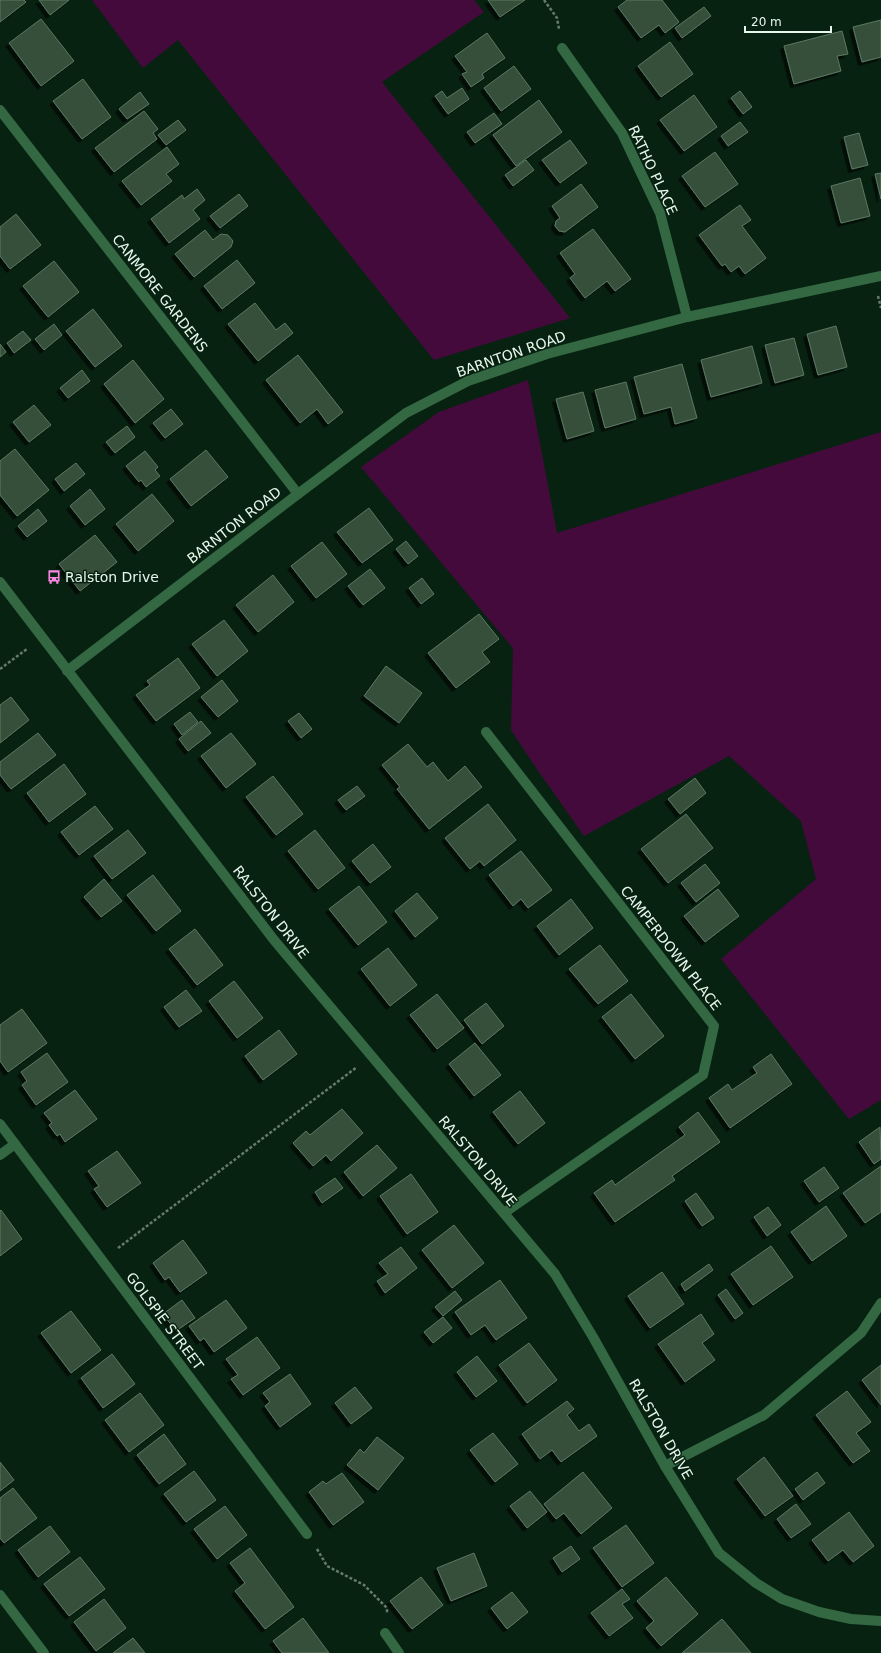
<svg xmlns="http://www.w3.org/2000/svg" width="881" height="1653" font-family="'DejaVu Sans',sans-serif">
<style>
.green{fill:#440a3c}
.building{fill:#344f3b;stroke:#5c7863;filter:url(#shadow)}
.lines{fill:none;stroke-linecap:round;stroke-linejoin:round}
.path{stroke:#667b6c;stroke-width:2.5;stroke-dasharray:3 2;stroke-linecap:butt}
.minor{stroke:#336843;stroke-width:10}
.labels{text-anchor:middle;dominant-baseline:central;stroke-width:3;stroke-linejoin:round;paint-order:stroke}
.street-label{font-size:14px;fill:#e7f7eb;stroke:#082211}
.poi-label{font-size:14px;fill:#e7f7eb;stroke:#082211;text-anchor:start}
</style>
<defs>
<filter id="shadow"><feDropShadow dx="-3.5" dy="3.5" stdDeviation="0" flood-color="#0009"/></filter>
</defs>
<rect width="100%" height="100%" fill="#082211"/>
<!-- green -->
<g class="green">
<polygon points="92,0 474,0 484,12 382,82 570,318 434,360 178,40 143,68"/>
<polygon points="528,380 557,533 881,432 881,1100 849,1119 721,959 816,879 801,821 729,756 584,836 534,765 511,730 513,648 361,467 439,412"/>
</g>
<!-- building -->
<g class="building">
<polygon points="0,0 24,0 26,2 0,22"/>
<polygon points="39,0 69,0 50,15"/>
<polygon points="488,0 525,0 500,17"/>
<polygon points="627,0 662,0 679,22 665,33 659,25 641,38 618,7"/>
<polygon points="704,7 711,16 682,38 675,28"/>
<polygon points="41,19 74,61 41,86 9,43"/>
<polygon points="881,20 881,57 862,62 853,27"/>
<polygon points="842,31 848,54 837,56 841,71 794,84 784,46"/>
<polygon points="487,33 505,58 482,74 484,78 471,87 462,74 467,72 455,56"/>
<polygon points="670,42 693,74 661,97 638,66"/>
<polygon points="514,66 531,89 501,111 484,88"/>
<polygon points="83,79 111,117 82,139 53,101"/>
<polygon points="462,88 469,99 448,114 435,96 442,91 447,98"/>
<polygon points="740,91 752,107 743,114 731,98"/>
<polygon points="140,92 149,104 127,119 119,109"/>
<polygon points="694,95 717,127 684,151 660,120"/>
<polygon points="539,100 562,132 516,166 493,135"/>
<polygon points="144,111 158,129 153,133 157,139 114,172 95,148"/>
<polygon points="494,113 502,124 475,143 467,132"/>
<polygon points="178,120 186,130 166,145 158,135"/>
<polygon points="740,122 748,132 728,146 721,136"/>
<polygon points="859,133 868,165 852,169 844,137"/>
<polygon points="570,140 587,163 560,183 542,160"/>
<polygon points="167,147 179,164 166,174 172,181 141,205 122,181"/>
<polygon points="715,152 738,184 705,207 682,176"/>
<polygon points="526,160 534,170 513,186 505,175"/>
<polygon points="881,173 881,199 875,174"/>
<polygon points="860,178 870,216 841,223 831,186"/>
<polygon points="581,184 598,207 565,232 559,231 555,226 556,221 560,218 552,206"/>
<polygon points="197,189 205,200 193,210 200,219 169,243 151,219 182,195 184,199"/>
<polygon points="239,194 248,206 220,228 210,216"/>
<polygon points="740,205 751,220 742,226 766,258 745,274 739,266 731,272 725,264 722,266 699,235"/>
<polygon points="16,214 41,245 10,269 0,256 0,227"/>
<polygon points="593,229 631,279 615,291 607,281 585,298 570,278 575,274 560,253"/>
<polygon points="205,230 213,240 221,234 228,235 233,241 231,247 194,277 175,254"/>
<polygon points="237,260 255,283 222,309 204,286"/>
<polygon points="54,261 79,292 48,317 23,286"/>
<polygon points="255,303 276,330 285,323 293,333 258,361 228,324"/>
<polygon points="93,309 122,346 95,367 66,331"/>
<polygon points="54,324 62,335 44,350 35,339"/>
<polygon points="836,326 847,367 818,375 807,334"/>
<polygon points="23,331 31,340 14,353 7,343"/>
<polygon points="794,338 804,375 775,383 765,345"/>
<polygon points="0,344 6,352 0,357"/>
<polygon points="752,346 762,383 711,397 701,360"/>
<polygon points="298,355 343,412 328,424 317,409 300,423 266,380"/>
<polygon points="133,360 164,399 135,423 104,384"/>
<polygon points="682,364 697,418 675,424 671,407 644,414 634,377"/>
<polygon points="82,370 90,381 68,398 60,388"/>
<polygon points="626,382 636,419 605,428 595,390"/>
<polygon points="583,392 594,431 567,439 556,399"/>
<polygon points="34,405 51,425 29,442 13,422"/>
<polygon points="171,409 183,424 165,438 153,423"/>
<polygon points="127,426 135,437 115,453 106,442"/>
<polygon points="15,449 49,490 17,516 0,495 0,461"/>
<polygon points="206,450 228,477 191,506 170,479"/>
<polygon points="145,451 158,467 155,470 160,476 146,487 141,480 139,482 126,466"/>
<polygon points="76,463 85,474 64,491 55,479"/>
<polygon points="90,489 105,509 85,525 70,506"/>
<polygon points="152,494 174,521 138,551 116,524"/>
<polygon points="369,508 393,540 362,563 337,532"/>
<polygon points="38,509 47,521 27,537 18,526"/>
<polygon points="95,535 117,562 80,591 59,564"/>
<polygon points="406,541 418,556 408,564 396,549"/>
<polygon points="322,542 347,574 316,598 291,566"/>
<polygon points="370,569 385,588 363,605 348,586"/>
<polygon points="273,575 294,602 258,632 236,605"/>
<polygon points="422,578 434,594 421,604 409,588"/>
<polygon points="479,614 499,639 482,652 490,662 456,688 428,653"/>
<polygon points="224,620 248,651 217,676 192,644"/>
<polygon points="178,658 200,688 156,721 136,695 150,685 147,681"/>
<polygon points="386,666 422,693 399,723 364,696"/>
<polygon points="222,680 238,701 218,717 201,697"/>
<polygon points="11,697 29,720 0,743 0,705"/>
<polygon points="190,712 198,722 182,735 174,724"/>
<polygon points="299,713 312,729 301,738 288,721"/>
<polygon points="201,721 211,733 188,751 179,739"/>
<polygon points="38,733 56,755 11,789 0,775 0,762"/>
<polygon points="231,733 256,764 226,788 201,756"/>
<polygon points="408,744 427,767 433,762 448,781 465,766 482,787 429,829 397,789 400,787 382,765"/>
<polygon points="64,764 86,794 49,822 27,793"/>
<polygon points="273,776 303,814 276,835 246,797"/>
<polygon points="695,778 706,793 680,814 668,799"/>
<polygon points="357,786 365,796 346,810 338,800"/>
<polygon points="488,804 516,840 484,866 480,861 470,869 445,838"/>
<polygon points="95,806 113,829 79,855 61,832"/>
<polygon points="686,814 713,848 668,883 641,849"/>
<polygon points="128,830 146,853 112,879 94,856"/>
<polygon points="315,830 345,868 318,889 288,851"/>
<polygon points="373,844 391,867 370,883 352,861"/>
<polygon points="521,851 552,890 528,908 521,899 513,906 489,875"/>
<polygon points="705,864 720,883 696,902 681,883"/>
<polygon points="153,875 181,911 156,931 127,895"/>
<polygon points="104,879 122,901 101,917 84,897"/>
<polygon points="359,886 387,922 358,945 329,909"/>
<polygon points="718,889 739,916 705,942 684,916"/>
<polygon points="417,893 438,918 415,937 395,911"/>
<polygon points="571,899 593,928 559,955 537,926"/>
<polygon points="195,929 223,965 197,985 169,949"/>
<polygon points="600,945 628,981 598,1004 569,969"/>
<polygon points="388,948 417,985 390,1006 361,969"/>
<polygon points="234,981 263,1018 237,1038 209,1001"/>
<polygon points="186,990 202,1011 179,1027 164,1007"/>
<polygon points="437,994 464,1028 437,1049 410,1015"/>
<polygon points="631,994 664,1036 635,1059 602,1017"/>
<polygon points="486,1003 504,1026 482,1044 464,1020"/>
<polygon points="22,1009 47,1043 8,1072 0,1061 0,1025"/>
<polygon points="279,1030 297,1054 263,1080 245,1056"/>
<polygon points="475,1043 501,1075 474,1096 449,1064"/>
<polygon points="47,1053 68,1082 36,1105 22,1085 27,1081 21,1072"/>
<polygon points="771,1054 792,1084 730,1128 709,1098 728,1084 732,1090 757,1073 753,1067"/>
<polygon points="75,1090 97,1119 65,1142 60,1134 57,1136 49,1125 52,1123 44,1113"/>
<polygon points="520,1091 545,1123 518,1144 493,1112"/>
<polygon points="342,1109 363,1133 331,1161 326,1155 313,1166 293,1143 306,1131 310,1135"/>
<polygon points="698,1112 720,1142 672,1176 675,1180 615,1222 594,1193 612,1180 615,1185 685,1135 679,1127"/>
<polygon points="880,1127 881,1159 874,1164 859,1142"/>
<polygon points="377,1145 397,1168 363,1196 344,1172"/>
<polygon points="117,1151 141,1183 107,1207 94,1189 99,1186 88,1171"/>
<polygon points="881,1166 881,1212 865,1223 843,1193"/>
<polygon points="824,1167 839,1188 819,1202 804,1181"/>
<polygon points="411,1174 438,1212 407,1234 380,1196"/>
<polygon points="335,1178 343,1188 322,1203 315,1192"/>
<polygon points="696,1193 714,1218 702,1226 685,1201"/>
<polygon points="826,1206 847,1236 812,1261 791,1232"/>
<polygon points="768,1207 781,1225 767,1236 754,1217"/>
<polygon points="1,1210 22,1239 0,1256 0,1211"/>
<polygon points="454,1225 484,1263 452,1288 422,1250"/>
<polygon points="183,1240 207,1273 180,1292 169,1277 165,1280 153,1263"/>
<polygon points="771,1246 793,1277 753,1305 731,1274"/>
<polygon points="401,1247 417,1268 385,1293 377,1281 388,1274 379,1263"/>
<polygon points="709,1264 713,1270 685,1291 681,1284"/>
<polygon points="662,1272 684,1304 650,1328 628,1296"/>
<polygon points="500,1280 527,1318 496,1340 485,1325 471,1335 455,1312"/>
<polygon points="726,1289 743,1313 735,1319 718,1295"/>
<polygon points="455,1291 462,1300 443,1316 435,1307"/>
<polygon points="182,1300 195,1318 176,1331 163,1314"/>
<polygon points="226,1300 247,1328 214,1352 204,1338 200,1341 189,1326"/>
<polygon points="71,1311 101,1350 71,1373 41,1333"/>
<polygon points="701,1314 714,1334 702,1343 715,1360 685,1382 658,1344"/>
<polygon points="443,1317 452,1328 433,1343 424,1332"/>
<polygon points="257,1337 280,1368 243,1395 231,1379 238,1375 226,1359"/>
<polygon points="529,1343 557,1380 527,1403 499,1365"/>
<polygon points="112,1354 135,1384 103,1408 81,1378"/>
<polygon points="477,1356 497,1381 476,1397 457,1372"/>
<polygon points="881,1365 881,1405 862,1380"/>
<polygon points="290,1374 311,1404 280,1427 265,1406 270,1402 263,1393"/>
<polygon points="355,1387 372,1408 351,1424 335,1403"/>
<polygon points="847,1391 871,1422 856,1433 870,1451 853,1463 816,1415"/>
<polygon points="140,1393 164,1425 129,1452 105,1420"/>
<polygon points="567,1401 574,1409 567,1415 579,1431 589,1424 597,1436 561,1462 552,1450 540,1459 522,1434"/>
<polygon points="493,1433 518,1464 495,1482 470,1450"/>
<polygon points="164,1434 186,1464 159,1484 137,1455"/>
<polygon points="377,1437 404,1458 378,1490 347,1465 360,1449 364,1453"/>
<polygon points="764,1457 793,1496 765,1516 737,1479"/>
<polygon points="0,1462 14,1480 0,1491"/>
<polygon points="194,1471 216,1500 186,1522 164,1494"/>
<polygon points="583,1472 612,1508 581,1534 564,1513 556,1519 544,1504"/>
<polygon points="817,1472 825,1483 803,1500 795,1489"/>
<polygon points="342,1473 364,1502 333,1525 309,1492 323,1481 326,1484"/>
<polygon points="13,1488 37,1518 4,1543 0,1538 0,1498"/>
<polygon points="530,1491 547,1512 527,1528 510,1506"/>
<polygon points="796,1504 811,1524 791,1538 777,1519"/>
<polygon points="225,1506 247,1535 217,1559 194,1529"/>
<polygon points="849,1512 874,1546 853,1562 843,1550 828,1561 812,1540"/>
<polygon points="626,1525 654,1563 622,1587 593,1548"/>
<polygon points="50,1526 70,1552 38,1577 18,1550"/>
<polygon points="571,1546 580,1559 562,1572 553,1558"/>
<polygon points="250,1548 294,1607 265,1629 235,1591 245,1583 230,1563"/>
<polygon points="474,1553 487,1586 451,1601 437,1568"/>
<polygon points="80,1557 105,1589 69,1616 44,1584"/>
<polygon points="421,1577 443,1605 412,1629 390,1601"/>
<polygon points="666,1577 698,1614 661,1646 646,1628 654,1621 637,1601"/>
<polygon points="622,1589 630,1599 622,1604 633,1618 609,1636 591,1613"/>
<polygon points="512,1592 528,1612 507,1629 491,1608"/>
<polygon points="104,1599 126,1628 96,1651 74,1622"/>
<polygon points="303,1618 329,1653 282,1653 273,1641"/>
<polygon points="722,1619 751,1653 682,1653"/>
<polygon points="133,1638 145,1653 113,1653"/>
</g>
<g class="lines">
<!-- path -->
<g class="path">
<polyline points="544,0 557,18 559,29"/>
<polyline points="878,296 881,308"/>
<polyline points="0,669 27,649"/>
<polyline points="118,1248 357,1067"/>
<polyline points="317,1549 327,1566 364,1585 387,1608 387,1613"/>
</g>
<!-- minor -->
<g class="minor">
<polyline points="562,48 622,133 660,213 687,317"/>
<polyline points="0,110 298,494"/>
<polyline points="0,582 274,940 555,1274 593,1337 665,1466 719,1553 756,1583 782,1599 819,1612 851,1619 881,1621"/>
<polyline points="67,671 298,494 406,413 468,381 547,354 687,317 881,276"/>
<polyline points="486,732 714,1026 703,1075 504,1213"/>
<polyline points="0,1124 307,1534"/>
<polyline points="0,1155 15,1144"/>
<polyline points="665,1466 764,1415 861,1333 881,1303"/>
<polyline points="0,1595 44,1653"/>
<polyline points="385,1633 399,1653"/>
</g>
</g>
<!-- icons -->
<defs>
<symbol id="bus-bare" viewBox="-9 -9 18 18"><path d="M-5-6H5V4H4V6H2V4H-2V6H-4V4H-5ZM-3.5-4V0h7V-4ZM-3.5 1.2v1.5H-2V1.2ZM2 1.2v1.5H3.5V1.2Z" fill="#fb87e5" stroke="#082211" stroke-width="2.5" paint-order="stroke"/></symbol>
</defs>
<g fill-rule="evenodd">
<use href="#bus-bare" x="44" y="567" width="20" height="20"/>
</g>
<g class="labels">
<!-- street labels -->
<g class="street-label">
<text transform="translate(653 170) rotate(65)">RATHO PLACE</text>
<text transform="translate(160 293) rotate(52)">CANMORE GARDENS</text>
<text transform="translate(511 354) rotate(-19)">BARNTON ROAD</text>
<text transform="translate(234 525) rotate(-38)">BARNTON ROAD</text>
<text transform="translate(271 912) rotate(52)">RALSTON DRIVE</text>
<text transform="translate(671 948) rotate(52)">CAMPERDOWN PLACE</text>
<text transform="translate(478 1161) rotate(50)">RALSTON DRIVE</text>
<text transform="translate(165 1321) rotate(53)">GOLSPIE STREET</text>
<text transform="translate(661 1429) rotate(60)">RALSTON DRIVE</text>
</g>
<!-- poi labels -->
<g class="poi-label">
<text x="65" y="577">Ralston Drive</text>
</g>
</g>
<!-- scale -->
<path d="M745 26v6h86v-6" fill="none" stroke="#e7f7eb" stroke-width="2"/>
<text x="751" y="26" font-size="12" fill="#e7f7eb" stroke="#082211" stroke-width="3" paint-order="stroke">20 m</text>
</svg>
